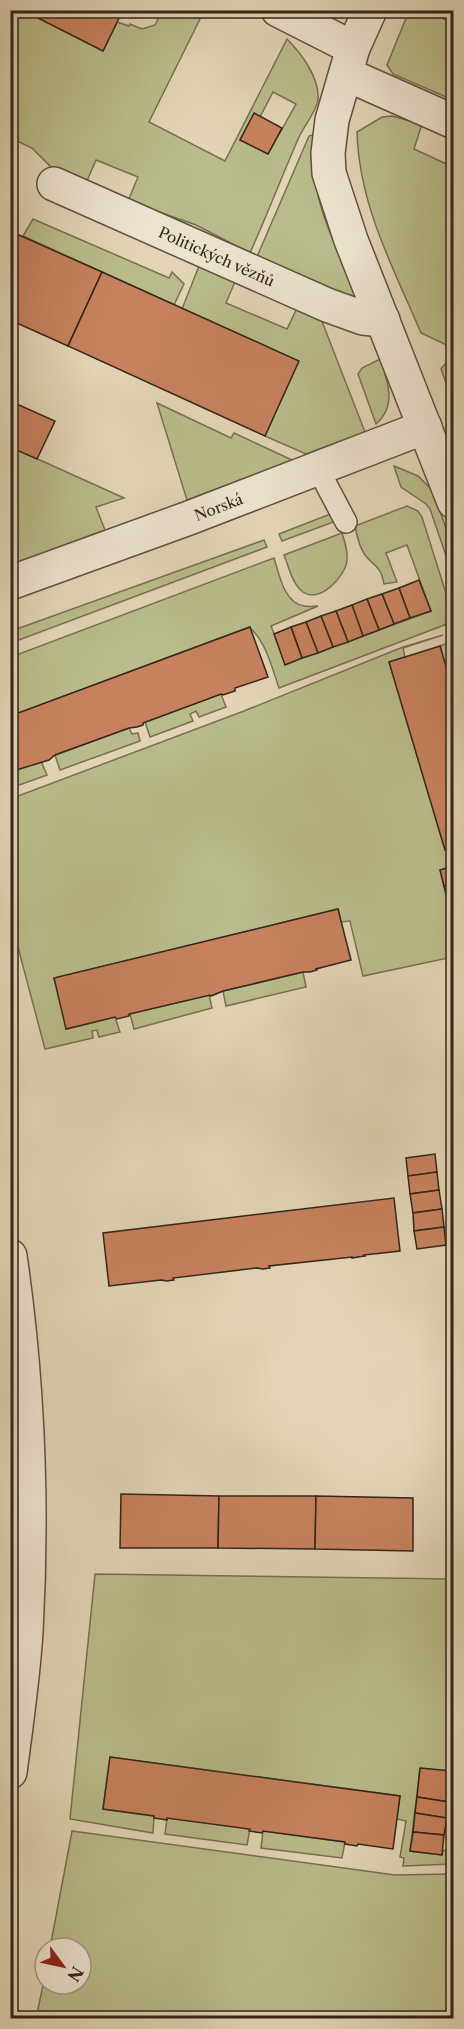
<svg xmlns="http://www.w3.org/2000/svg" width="464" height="2029" font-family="'Libre Caslon Text',serif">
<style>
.green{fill:#b9bb8a;stroke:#767052;stroke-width:1.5;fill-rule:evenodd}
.building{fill:#c7815e;stroke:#322519;stroke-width:1.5}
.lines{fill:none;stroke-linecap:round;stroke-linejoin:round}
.service-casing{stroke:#5e5140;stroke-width:24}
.minor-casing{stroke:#5e5140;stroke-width:36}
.service{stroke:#ece3cf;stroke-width:21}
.minor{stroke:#ece3cf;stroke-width:33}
.labels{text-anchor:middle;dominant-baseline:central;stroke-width:4.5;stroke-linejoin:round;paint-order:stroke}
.street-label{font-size:15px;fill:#322519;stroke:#ece3cf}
</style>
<rect width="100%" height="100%" fill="#e2d4b5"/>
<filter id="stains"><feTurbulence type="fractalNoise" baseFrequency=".00333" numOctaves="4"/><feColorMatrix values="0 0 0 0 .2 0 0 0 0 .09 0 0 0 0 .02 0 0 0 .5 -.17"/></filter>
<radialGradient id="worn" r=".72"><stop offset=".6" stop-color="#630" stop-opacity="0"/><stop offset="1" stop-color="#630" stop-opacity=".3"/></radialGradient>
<!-- green -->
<g class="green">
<path d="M 11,11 L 32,11 L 30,14 L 103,51 L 117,22 L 129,26 L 130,24 L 142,29 L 155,25 L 162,11 L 204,11 L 149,122 L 225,161 L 287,39 C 301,53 320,78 318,100 C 316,112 304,126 299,137 C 282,176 267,215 250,253 L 196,225 L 128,201 L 138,177 L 96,160 L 86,183 L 52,168 L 32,148 L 11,138 ZM 273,92 L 296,104 L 268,154 L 240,140 L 254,114 L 260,117 Z"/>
<polygon points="409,11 426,11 453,23 453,100 393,74 387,65"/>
<path d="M 392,116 L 422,124 L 414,149 L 453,167 L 453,348 L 421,333 C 393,267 359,205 357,132 L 382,117 Z"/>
<path d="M 315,134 C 313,151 313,168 316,185 C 322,222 341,257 355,291 L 356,304 L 256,259 L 309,136 Z"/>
<polygon points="33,219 169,278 172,272 184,284 174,305 23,236"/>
<polygon points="201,261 237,277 226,303 287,329 299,304 318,311 365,432 306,454 265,436 298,361 182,309"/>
<path d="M 380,359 C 388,381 397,406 376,424 L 358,374 L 362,368 Z"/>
<polygon points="445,364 453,366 453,402 441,369"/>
<polygon points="157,403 231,438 234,433 292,460 187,500"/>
<polygon points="11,447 124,498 96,507 105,530 11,565"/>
<polygon points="394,466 418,476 430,488 437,502 453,549 453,576 430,509 426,504 401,487"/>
<path d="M 407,506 L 418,511 L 422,517 L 450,606 C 452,614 454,619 447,624 L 279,688 C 272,668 266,641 249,627 L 11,716 L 11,657 L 274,558 C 279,574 284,603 304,606 C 308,607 314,606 318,606 L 271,626 L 286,664 L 431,611 L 407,545 L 386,553 L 397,582 L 384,584 C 380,564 376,569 365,555 C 359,547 357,536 355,526 Z"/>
<polygon points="333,513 336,521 282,541 279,534"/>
<path d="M 342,533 C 345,542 348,551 347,561 C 345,576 320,604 303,592 C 292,584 289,567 284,555 Z"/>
<polygon points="264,540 267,547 11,643 11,631"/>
<polygon points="443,635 403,648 405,657 389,662 445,849 453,847 453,866 440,870 453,923 453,957 363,976 350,921 341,922 338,909 54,978 67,1029 115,1017 120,1032 99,1037 97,1030 92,1031 93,1038 45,1049 11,921 10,799 244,711 403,647"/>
<polygon points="453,641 453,694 440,646"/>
<polygon points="221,694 226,707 199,717 196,711 190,714 193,721 150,737 145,722"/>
<polygon points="129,728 132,734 138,733 140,741 60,770 55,755"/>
<polygon points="41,761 47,775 11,788 11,772"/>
<polygon points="303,972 306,987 226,1006 223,991"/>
<polygon points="209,995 212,1008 134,1029 130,1014"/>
<polygon points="95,1574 453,1579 453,1785 420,1769 410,1851 442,1855 443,1850 453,1853 453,1864 403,1866 404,1858 400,1857 406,1821 397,1819 400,1796 110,1757 103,1809 154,1816 153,1833 70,1819"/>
<polygon points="167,1818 250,1829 247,1845 165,1834"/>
<polygon points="72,1831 395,1875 453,1874 453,2018 93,2018 67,2012 65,2018 36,2018 45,1976 45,1984 81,1984 81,1948 50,1948"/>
<polygon points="263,1831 345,1842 342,1858 261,1848"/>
</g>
<!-- building -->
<g class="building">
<polygon points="32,10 123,10 103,51 30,14"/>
<polygon points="254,113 282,128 268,154 240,140"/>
<polygon points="10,231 102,272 68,346 10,320"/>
<polygon points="102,272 299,361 265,436 68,346"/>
<polygon points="10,401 55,421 37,459 10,447"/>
<polygon points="419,580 431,611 410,618 399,588"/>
<polygon points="399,588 410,618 394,624 382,594"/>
<polygon points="382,594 394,624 379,630 367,599"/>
<polygon points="367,599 379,630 363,636 352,605"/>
<polygon points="352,605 363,636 348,642 336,611"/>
<polygon points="336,611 348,642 333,647 321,616"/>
<polygon points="321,616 333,647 318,653 306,622"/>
<polygon points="306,622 318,653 302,658 291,627"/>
<polygon points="250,627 268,677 235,688 235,691 223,695 221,694 143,723 143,725 137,727 129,728 55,755 49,760 10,772 10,716"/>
<polygon points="291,627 302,658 285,665 274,634"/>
<polygon points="440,646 454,694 454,847 445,850 389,662"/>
<polygon points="454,866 454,883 444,886 440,870"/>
<polygon points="454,883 454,900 448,901 444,886"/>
<polygon points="454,900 454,916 452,917 448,901"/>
<polygon points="338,909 351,960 316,969 317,970 310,972 303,972 223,991 211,996 210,995 129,1014 129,1016 117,1019 115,1017 66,1029 54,978"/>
<polygon points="435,1154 437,1172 408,1176 406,1158"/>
<polygon points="437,1172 439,1190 410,1194 408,1176"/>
<polygon points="439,1190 442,1209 413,1213 410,1194"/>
<polygon points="394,1198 400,1251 364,1255 365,1256 358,1257 352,1258 352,1257 269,1266 270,1268 263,1269 257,1268 173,1278 174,1280 167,1281 161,1280 109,1286 103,1233"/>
<polygon points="442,1209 444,1227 414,1231 413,1213"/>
<polygon points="444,1227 446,1245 417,1249 414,1231"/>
<polygon points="121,1494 219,1496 218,1548 120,1548"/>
<polygon points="219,1496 316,1496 315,1549 218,1548"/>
<polygon points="316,1496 413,1498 413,1551 315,1549"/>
<polygon points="110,1757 400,1796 393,1849 358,1844 357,1846 345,1844 345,1842 263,1831 262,1833 249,1831 250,1829 167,1818 167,1820 161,1819 154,1818 154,1816 103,1809"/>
<polygon points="420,1768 452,1771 449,1802 417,1797"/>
<polygon points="417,1797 449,1802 447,1818 415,1813"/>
<polygon points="415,1813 447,1818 444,1835 413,1832"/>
<polygon points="413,1832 444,1835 442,1855 410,1851"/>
<polygon points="66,2012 93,2018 65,2018"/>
</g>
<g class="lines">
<defs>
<polyline id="service" points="318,469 346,522"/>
<g id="minor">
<polyline points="278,10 353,48"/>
<polyline points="370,10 353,48 332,120 328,153 329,173 351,240 454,502"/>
<polyline points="346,74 454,122"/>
<path id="s1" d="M 54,184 L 327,305 L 363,318 L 383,320"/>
<path id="s2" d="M 10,583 L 189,518 L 425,427"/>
<path d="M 10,1256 C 28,1380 33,1507 26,1632 C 23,1679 16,1726 10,1772"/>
</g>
</defs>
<!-- service casing -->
<use href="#service" class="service-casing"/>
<!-- minor casing -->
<use href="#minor" class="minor-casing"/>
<!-- service -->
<use href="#service" class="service"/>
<!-- minor -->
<use href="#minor" class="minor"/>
</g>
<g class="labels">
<!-- street labels -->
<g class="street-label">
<text stroke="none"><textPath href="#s1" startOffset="178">Politických vězňů</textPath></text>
<text stroke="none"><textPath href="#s2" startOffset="222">Norská</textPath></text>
</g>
</g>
<!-- margin -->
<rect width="464" height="2029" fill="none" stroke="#e2d4b5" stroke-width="36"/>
<rect x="12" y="12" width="440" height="2005" fill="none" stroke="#322519" stroke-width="3"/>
<rect x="18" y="18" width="428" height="1993" fill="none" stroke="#322519" stroke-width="1.5"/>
<!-- north arrow -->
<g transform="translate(63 1966) rotate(123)"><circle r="28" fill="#ece3cf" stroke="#a29786" stroke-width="1.5"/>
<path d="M0-4.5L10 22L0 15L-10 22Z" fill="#8f2418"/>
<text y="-9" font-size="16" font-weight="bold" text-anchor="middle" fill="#322519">N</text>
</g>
<rect width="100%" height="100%" filter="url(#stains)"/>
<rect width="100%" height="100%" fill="url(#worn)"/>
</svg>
